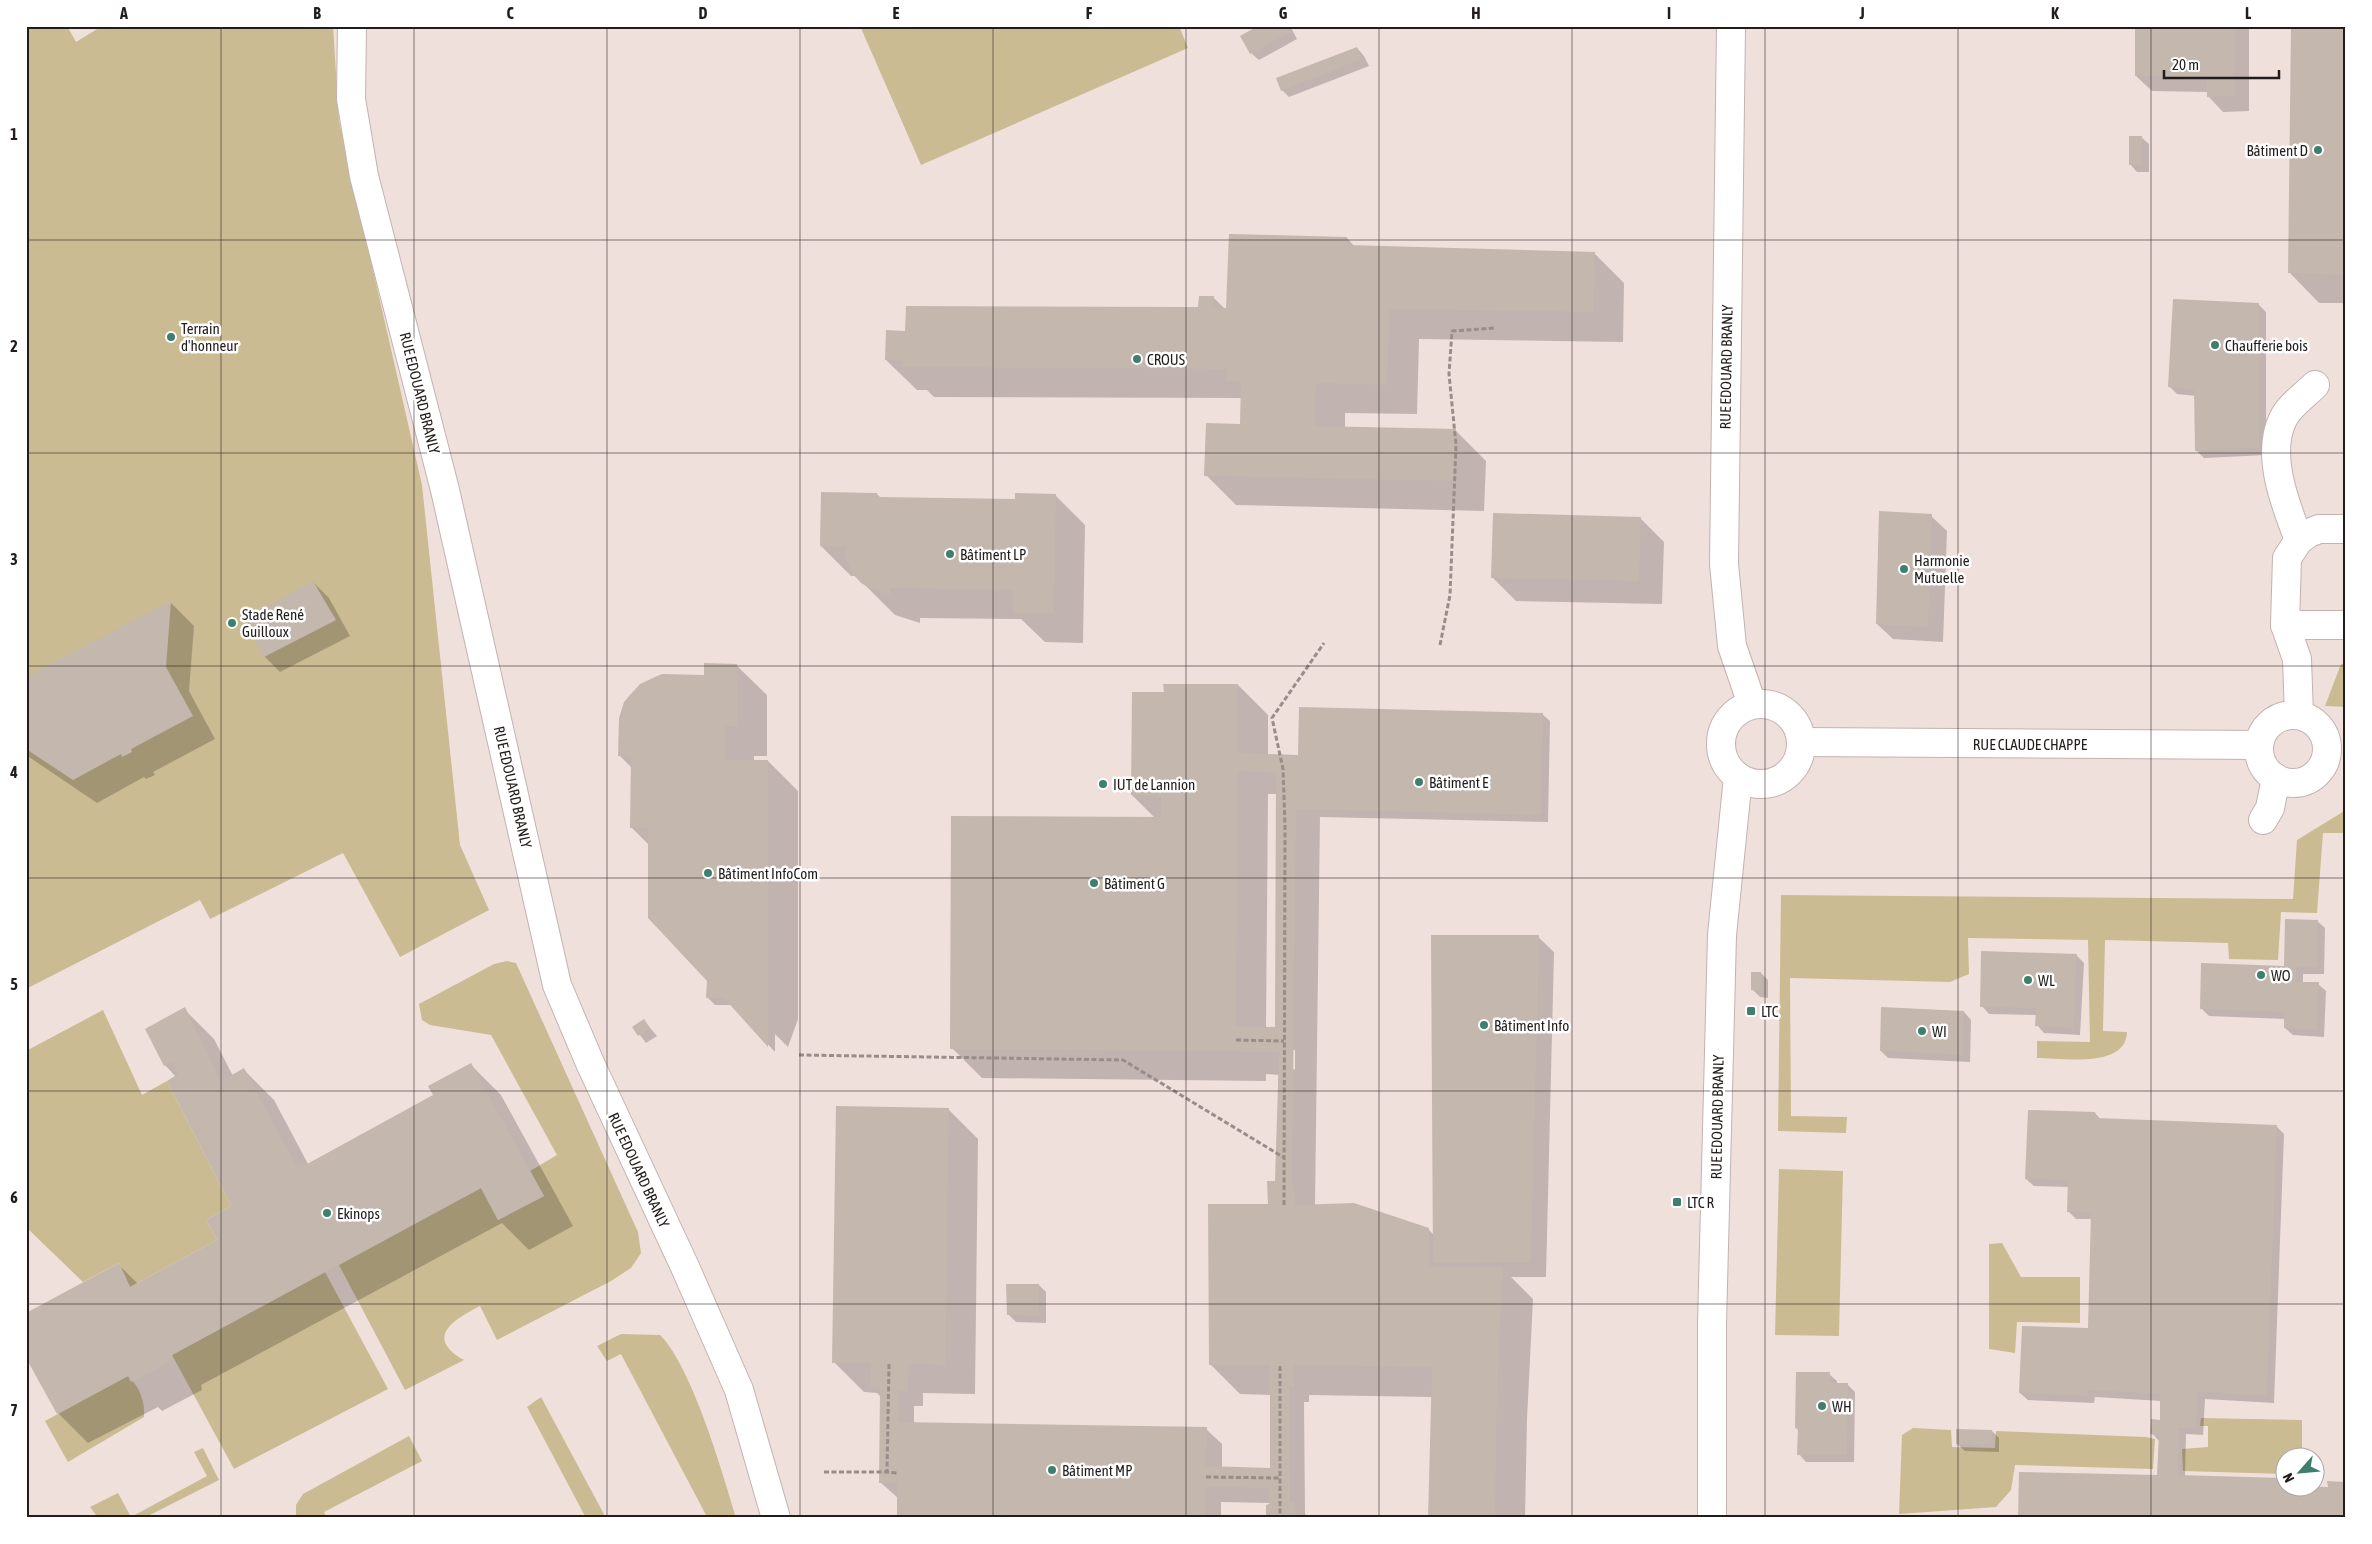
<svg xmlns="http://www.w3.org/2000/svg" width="2372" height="1544" font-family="'Asap Condensed',sans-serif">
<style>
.green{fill:#cbbb92}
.shadow{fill:#0003;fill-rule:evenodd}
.building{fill:#c3b7ae;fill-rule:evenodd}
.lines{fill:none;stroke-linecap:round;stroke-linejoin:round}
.minor-casing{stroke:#c3b3b0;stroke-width:30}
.path{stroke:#998d8a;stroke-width:3;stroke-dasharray:5 2.5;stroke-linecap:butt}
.minor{stroke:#fff;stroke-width:28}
.grid{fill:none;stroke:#221d1b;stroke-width:1;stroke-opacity:0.55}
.poi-dot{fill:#3f7f6d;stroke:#fff;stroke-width:2}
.labels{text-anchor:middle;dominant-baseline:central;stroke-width:5;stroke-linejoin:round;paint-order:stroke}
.poi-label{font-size:15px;fill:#221d1b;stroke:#fff;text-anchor:start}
.street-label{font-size:15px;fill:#221d1b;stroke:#fff}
.neatline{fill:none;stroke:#221d1b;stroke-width:2}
.grid-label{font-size:16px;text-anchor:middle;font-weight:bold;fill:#221d1b}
</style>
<rect width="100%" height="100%" fill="#f0e0dc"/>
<!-- green -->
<g class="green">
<polygon points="26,26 67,26 76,42 102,26 333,26 339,121 422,485 460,845 489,910 400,957 343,853 210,919 200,900 26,989"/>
<polygon points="860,26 1179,26 1188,48 921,165"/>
<polygon points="2341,664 2346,664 2346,707 2325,706"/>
<path d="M 2346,810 L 2346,833 L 2323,833 L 2317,913 L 2281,912 L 2278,960 L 2229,959 L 2228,943 L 2105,940 L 2103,1031 L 2127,1032 C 2126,1069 2062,1058 2037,1058 L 2037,1041 L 2090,1042 L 2088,940 L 1968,938 L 1969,974 L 1950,982 L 1790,978 L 1791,1116 L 1847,1117 L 1846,1133 L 1778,1131 L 1781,895 L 2293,899 L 2297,840 Z"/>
<path d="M 507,961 L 516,963 L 638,1232 L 641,1253 L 631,1268 L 611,1281 L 497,1340 L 480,1306 C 455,1319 423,1337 464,1360 L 405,1390 L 339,1265 L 481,1188 L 498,1220 L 544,1196 L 530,1171 L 557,1155 L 491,1035 L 430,1025 L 422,1020 L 419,1004 L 494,964 Z"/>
<polygon points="103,1010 142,1095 167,1081 231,1206 206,1220 217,1240 130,1287 119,1263 83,1282 26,1227 26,1051"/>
<polygon points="1779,1169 1843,1171 1839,1336 1775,1335"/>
<polygon points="2002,1243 2021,1277 2080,1277 2080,1323 2017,1322 2015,1353 1989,1349 1989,1244"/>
<polygon points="325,1272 388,1389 234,1469 172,1355"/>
<path d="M 621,1334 L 660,1335 C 691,1365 723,1473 736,1518 L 703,1518 L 706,1515 L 621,1354 L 607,1361 L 597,1346 Z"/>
<path d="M 128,1376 C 140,1387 145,1402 144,1417 L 68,1462 L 45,1421 Z"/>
<polygon points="541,1397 606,1518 586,1518 527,1407"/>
<polygon points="2201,1418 2302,1420 2302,1456 2284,1456 2284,1474 2183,1471 2182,1449 2208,1447 2208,1426 2200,1426"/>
<polygon points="1913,1428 1951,1430 1952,1447 1995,1448 1996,1431 2146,1437 2155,1439 2153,1469 2015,1465 2011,1490 1996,1507 1899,1514 1902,1435"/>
<polygon points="409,1436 422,1461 324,1512 326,1518 296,1518 296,1505 303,1494"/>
<polygon points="203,1448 219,1480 144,1518 98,1518 90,1507 118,1493 131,1517 207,1476 194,1452"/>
</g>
<!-- shadow -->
<g class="shadow">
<polygon points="1261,26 1290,26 1297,39 1259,60 1251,53"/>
<polygon points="2136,26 2249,26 2249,111 2223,112 2208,96 2208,92 2152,91 2136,76"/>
<polygon points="2346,26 2346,303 2319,303 2289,272"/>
<polygon points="1357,48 1364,56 1369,66 1289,97 1282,90"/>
<polygon points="2141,137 2149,144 2149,172 2137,172 2130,164"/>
<polygon points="1347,238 1355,247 1594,253 1624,283 1623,342 1419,339 1417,414 1345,413 1345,428 1456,431 1486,461 1484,511 1236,505 1206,475 1241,426 1242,398 934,397 927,390 917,390 886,360 906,332 1199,308 1213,297 1227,311"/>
<polygon points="2258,304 2266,312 2266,455 2204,458 2197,451 2196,396 2177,394 2169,386"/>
<polygon points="877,494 881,498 1016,500 1055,495 1085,525 1083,643 1045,642 1021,619 920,618 920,623 895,615 856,576 851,576 821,546"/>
<polygon points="1931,516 1947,531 1943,642 1893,639 1877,624"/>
<polygon points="1641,519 1664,542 1662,604 1516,601 1493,578"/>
<polygon points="313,582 329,598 350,636 280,672 265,657 245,620"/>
<polygon points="171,603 194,626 189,691 215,739 153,772 155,775 146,779 144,777 97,803 26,755 26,679"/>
<polygon points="736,665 767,695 767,756 754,756 754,761 768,761 798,791 798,1019 788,1047 775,1034 775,1052 732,1005 715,1005 707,997 708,981 650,846 631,827 632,768 620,756 622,710 629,696 641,685 706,676"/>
<path d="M 1238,685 L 1268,715 L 1268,755 L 1299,756 L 1542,714 L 1550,721 L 1548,822 L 1320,817 L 1315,1205 L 1428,1229 L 1434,1235 L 1538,937 L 1554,952 L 1546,1277 L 1511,1277 L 1533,1299 L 1527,1419 L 1525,1518 L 1430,1518 L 1432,1397 L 1309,1395 L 1309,1402 L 1304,1402 L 1305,1514 L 1309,1518 L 1268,1518 L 1271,1503 L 1221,1502 L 1221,1518 L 898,1518 L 898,1498 L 880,1482 L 881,1397 L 877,1393 L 864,1392 L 834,1362 L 948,1109 L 978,1139 L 975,1394 L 923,1393 L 923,1406 L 914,1406 L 914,1423 L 1206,1429 L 1222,1444 L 1222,1468 L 1271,1469 L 1271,1395 L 1240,1394 L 1210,1364 L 1276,1183 L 1279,1075 L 1266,1074 L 1266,1081 L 982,1078 L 952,1048 L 1155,818 L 1132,795 L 1165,693 ZM 1268,794 L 1278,794 L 1277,1028 L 1266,1028 ZM 1293,1050 L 1295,1050 L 1295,1070 L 1292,1068 Z"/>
<polygon points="2317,921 2325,928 2324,974 2303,974 2303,984 2318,984 2326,991 2324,1037 2293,1035 2285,1028 2285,1019 2209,1016 2201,1008 2286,967"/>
<polygon points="2076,955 2084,963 2080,1035 2044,1033 2037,1025 2037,1015 1989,1014 1982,1006"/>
<polygon points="1761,973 1768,980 1768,998 1760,997 1753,990"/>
<polygon points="184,1009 214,1039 233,1076 244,1070 274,1100 308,1164 435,1096 471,1065 501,1095 573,1226 529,1250 502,1223 201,1385 202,1390 162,1411 158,1407 88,1443 58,1413 119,1265 138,1284 218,1240 233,1207 176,1077 165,1065"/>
<polygon points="1964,1012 1971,1020 1970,1062 1888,1058 1881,1051"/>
<polygon points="644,1021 657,1036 646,1043 634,1027"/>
<polygon points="2095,1113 2101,1120 2277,1127 2284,1134 2274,1403 2205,1399 2203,1435 2186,1434 2185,1477 2284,1479 2284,1486 2346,1518 2158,1476 2159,1441 2152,1433 2162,1421 2162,1401 2095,1397 2094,1403 2028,1400 2020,1393 2089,1329 2092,1219 2076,1219 2068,1211 2069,1187 2034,1186 2026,1179"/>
<polygon points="1039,1285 1046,1292 1046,1323 1016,1322 1008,1314"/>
<polygon points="1829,1374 1837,1381 1837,1385 1848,1385 1855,1392 1854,1462 1806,1462 1799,1454 1799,1431 1796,1428"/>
<polygon points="1992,1431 1999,1438 1999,1452 1965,1451 1957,1444"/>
</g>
<!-- building -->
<g class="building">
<polygon points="1258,26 1288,26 1291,32 1250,54 1240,36"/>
<polygon points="2135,26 2234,26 2234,96 2207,97 2207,77 2135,76"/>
<polygon points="2291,26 2346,26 2346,275 2288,273"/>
<polygon points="1357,47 1362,59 1281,91 1276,78"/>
<rect x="2129" y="136" width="13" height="29"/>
<polygon points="1229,234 1347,237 1348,245 1595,252 1593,312 1390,309 1387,385 1316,383 1315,426 1456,429 1454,481 1204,476 1206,423 1240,424 1241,381 1226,381 1226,369 902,367 903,361 885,360 886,330 905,331 906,306 1198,307 1199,296 1214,296 1213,307 1226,308"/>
<polygon points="2173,299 2259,303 2259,448 2195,451 2194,390 2168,387"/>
<polygon points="821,492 877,493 877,497 1015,499 1015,493 1056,494 1054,613 1013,613 1013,590 890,588 890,594 888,594 870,588 861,583 852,573 846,558 846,547 820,546"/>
<polygon points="1879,511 1932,514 1928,627 1876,624"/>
<polygon points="1493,513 1641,517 1639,581 1491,578"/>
<polygon points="313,581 336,620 264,657 244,619"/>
<polygon points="171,601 166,667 193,716 131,749 132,752 122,757 121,754 73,780 26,749 26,677"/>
<polygon points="704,663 737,664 737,726 725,726 725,760 768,760 768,1047 724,998 706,998 707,981 648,918 648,828 630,828 631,757 618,756 619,718 624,702 640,684 655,677 662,674 704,675"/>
<path d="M 1163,684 L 1238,684 L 1238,753 L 1298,755 L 1299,707 L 1543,713 L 1541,815 L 1296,809 L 1292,1183 L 1294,1183 L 1295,1205 L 1354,1203 L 1429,1228 L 1430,1267 L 1503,1267 L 1497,1388 L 1495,1518 L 1428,1518 L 1432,1367 L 1294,1365 L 1294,1387 L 1289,1387 L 1290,1502 L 1295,1502 L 1296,1518 L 1266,1518 L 1266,1505 L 1269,1504 L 1270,1488 L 1206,1487 L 1206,1518 L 897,1518 L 897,1483 L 879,1483 L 880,1388 L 870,1387 L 871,1363 L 832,1363 L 836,1106 L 949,1108 L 945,1365 L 909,1364 L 908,1391 L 899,1391 L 898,1422 L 1207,1427 L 1206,1466 L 1270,1468 L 1270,1365 L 1209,1365 L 1208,1204 L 1268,1204 L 1267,1181 L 1275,1181 L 1279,1052 L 950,1049 L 951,816 L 1161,817 L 1161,797 L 1131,795 L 1132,692 L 1164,692 ZM 1238,771 L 1276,773 L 1275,1027 L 1236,1026 Z"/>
<polygon points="2285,919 2318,920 2317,967 2296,967 2296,982 2319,982 2317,1030 2284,1028 2284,1012 2200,1009 2201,963 2284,966"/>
<polygon points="1431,935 1539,935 1531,1262 1433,1263"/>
<polygon points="1981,951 2077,954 2073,1028 2035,1026 2036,1008 1980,1007"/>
<polygon points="1751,972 1761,972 1761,991 1751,990"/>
<polygon points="185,1007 221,1081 244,1068 298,1169 433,1095 428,1086 471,1063 544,1196 498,1220 481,1188 172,1355 173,1360 134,1381 131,1382 128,1376 57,1414 26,1358 26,1313 119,1263 130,1287 217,1240 206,1220 231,1206 167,1081 178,1074 172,1062 164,1066 145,1029"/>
<polygon points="1881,1007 1964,1011 1963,1055 1880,1051"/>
<polygon points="644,1019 650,1028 638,1036 632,1027"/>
<polygon points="2028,1110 2095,1112 2097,1118 2277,1125 2267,1396 2198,1392 2196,1428 2179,1428 2178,1475 2284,1478 2284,1486 2328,1487 2327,1481 2346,1482 2346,1518 2018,1518 2019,1472 2157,1475 2159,1436 2150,1434 2151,1419 2160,1420 2160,1394 2088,1390 2087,1396 2019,1393 2022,1326 2088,1328 2091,1213 2067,1212 2068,1180 2025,1179"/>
<polygon points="1006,1284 1039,1284 1039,1316 1007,1315"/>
<polygon points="1796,1372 1830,1372 1830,1383 1848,1383 1847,1455 1797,1455 1798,1428 1795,1428"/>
<polygon points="1956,1429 1992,1430 1992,1445 1956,1444"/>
</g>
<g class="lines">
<defs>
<g id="minor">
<polyline points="352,26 351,99 364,176 445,490 557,985 590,1063 685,1267 739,1390 776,1518"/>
<polyline points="1731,26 1724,564 1732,646 1752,704"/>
<path d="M 2299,540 C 2286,506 2265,455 2283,419 C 2289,406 2304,396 2315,385"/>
<polyline points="2285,625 2342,625"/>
<circle cx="1761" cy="744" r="40"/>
<polyline points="2299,715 2297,659 2285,625 2287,558 2299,540 2309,533 2319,529 2346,529"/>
<circle cx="2293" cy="749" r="34"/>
<polyline points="1801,742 2259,745"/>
<polyline points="2263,820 2270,808 2276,778"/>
<polyline points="1712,1518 1712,1324 1722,935 1738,777"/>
</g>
</defs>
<!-- minor casing -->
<use href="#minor" class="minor-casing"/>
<!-- path -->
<g class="path">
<polyline points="1440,645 1450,595 1456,445 1449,374 1452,331 1495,328"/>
<polyline points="1236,1040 1284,1041"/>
<polyline points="799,1055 1123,1060 1283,1157"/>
<polyline points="1284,1205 1285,826 1283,769 1272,718 1324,643"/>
<polyline points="889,1364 887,1472 897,1473"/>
<polyline points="1280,1366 1280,1518"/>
<polyline points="824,1472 887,1472"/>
<polyline points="1206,1477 1280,1478"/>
</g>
<!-- minor -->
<use href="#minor" class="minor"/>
</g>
<!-- grid -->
<path class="grid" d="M 221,26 L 221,1518M 414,26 L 414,1518M 607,26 L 607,1518M 800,26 L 800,1518M 993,26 L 993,1518M 1186,26 L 1186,1518M 1379,26 L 1379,1518M 1572,26 L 1572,1518M 1765,26 L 1765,1518M 1958,26 L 1958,1518M 2151,26 L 2151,1518M 26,240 L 2346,240M 26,453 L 2346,453M 26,666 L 2346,666M 26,878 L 2346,878M 26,1091 L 2346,1091M 26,1304 L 2346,1304"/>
<!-- markers -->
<g class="poi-dot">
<circle cx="2318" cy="150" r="5"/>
<circle cx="171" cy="337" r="5"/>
<circle cx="2215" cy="345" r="5"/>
<circle cx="1137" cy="359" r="5"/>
<circle cx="950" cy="554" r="5"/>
<circle cx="1904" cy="569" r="5"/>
<circle cx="232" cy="623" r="5"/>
<circle cx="1419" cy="782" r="5"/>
<circle cx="1103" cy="784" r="5"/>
<circle cx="708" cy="873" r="5"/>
<circle cx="1094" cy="883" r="5"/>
<circle cx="2261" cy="975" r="5"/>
<circle cx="2028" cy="980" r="5"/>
<rect x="1746" y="1006" width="10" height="10" rx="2.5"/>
<circle cx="1484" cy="1025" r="5"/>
<circle cx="1922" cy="1031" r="5"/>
<rect x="1672" y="1197" width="10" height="10" rx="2.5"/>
<circle cx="327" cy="1213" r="5"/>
<circle cx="1822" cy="1406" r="5"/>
<circle cx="1052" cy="1470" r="5"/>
</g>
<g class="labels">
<!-- poi labels -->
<g class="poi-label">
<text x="2308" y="150" text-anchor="end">Bâtiment D</text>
<text x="181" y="328">Terrain<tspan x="181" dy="17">d'honneur</tspan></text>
<text x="2225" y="345">Chaufferie bois</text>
<text x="1147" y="359">CROUS</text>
<text x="960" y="554">Bâtiment LP</text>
<text x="1914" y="560">Harmonie<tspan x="1914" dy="17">Mutuelle</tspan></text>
<text x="242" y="614">Stade René<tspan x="242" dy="17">Guilloux</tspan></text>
<text x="1429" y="782">Bâtiment E</text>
<text x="1113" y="784">IUT de Lannion</text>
<text x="718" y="873">Bâtiment InfoCom</text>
<text x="1104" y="883">Bâtiment G</text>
<text x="2271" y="975">WO</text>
<text x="2038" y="980">WL</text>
<text x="1761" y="1011">LTC</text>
<text x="1494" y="1025">Bâtiment Info</text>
<text x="1932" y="1031">WI</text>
<text x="1687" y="1202">LTC R</text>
<text x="337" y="1213">Ekinops</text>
<text x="1832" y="1406">WH</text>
<text x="1062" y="1470">Bâtiment MP</text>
</g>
<!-- street labels -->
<g class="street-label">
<text transform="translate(1726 367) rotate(-89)">RUE EDOUARD BRANLY</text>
<text transform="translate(420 393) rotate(76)">RUE EDOUARD BRANLY</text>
<text x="2030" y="744">RUE CLAUDE CHAPPE</text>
<text transform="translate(513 787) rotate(77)">RUE EDOUARD BRANLY</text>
<text transform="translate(1717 1117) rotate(-89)">RUE EDOUARD BRANLY</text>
<text transform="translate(639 1170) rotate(65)">RUE EDOUARD BRANLY</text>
</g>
</g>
<!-- border -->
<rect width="2372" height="1544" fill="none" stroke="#ffffff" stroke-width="55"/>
<!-- north arrow -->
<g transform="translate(2300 1472) rotate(243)"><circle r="24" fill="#ffffff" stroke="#a7a5a4"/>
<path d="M0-4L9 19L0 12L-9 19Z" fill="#3f7f6d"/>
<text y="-8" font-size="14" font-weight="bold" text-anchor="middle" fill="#221d1b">N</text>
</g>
<!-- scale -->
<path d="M2164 70v8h115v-8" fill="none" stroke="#221d1b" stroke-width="2.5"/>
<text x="2172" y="70" font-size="15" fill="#221d1b" stroke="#ffffff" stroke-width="4" paint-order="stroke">20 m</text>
<rect x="28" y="28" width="2316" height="1488" class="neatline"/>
<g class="grid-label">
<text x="124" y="19">A</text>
<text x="317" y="19">B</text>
<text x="510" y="19">C</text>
<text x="703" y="19">D</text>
<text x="896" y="19">E</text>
<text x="1089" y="19">F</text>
<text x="1283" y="19">G</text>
<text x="1476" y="19">H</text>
<text x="1669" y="19">I</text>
<text x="1862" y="19">J</text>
<text x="2055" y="19">K</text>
<text x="2248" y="19">L</text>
<text x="14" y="140">1</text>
<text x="14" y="352">2</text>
<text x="14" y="565">3</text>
<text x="14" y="778">4</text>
<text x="14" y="990">5</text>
<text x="14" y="1203">6</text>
<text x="14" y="1416">7</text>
</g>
</svg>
